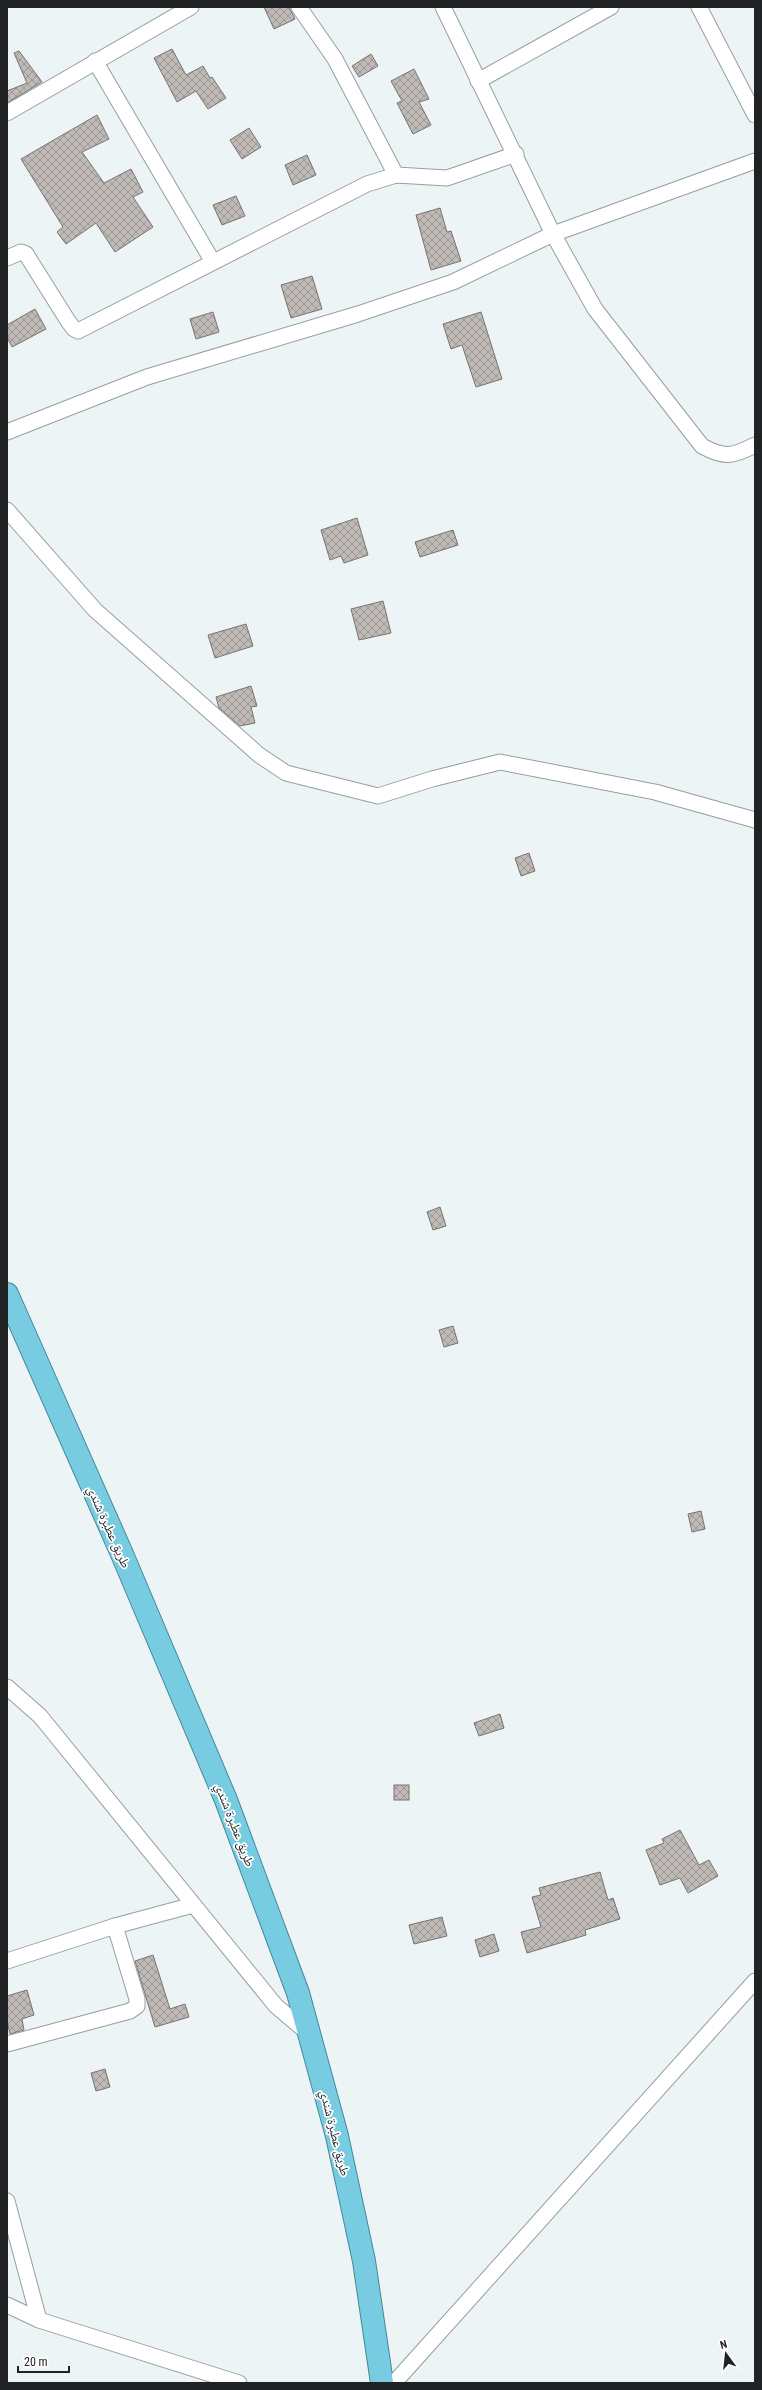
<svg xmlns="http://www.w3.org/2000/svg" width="762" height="2390" font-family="'Roboto Condensed','Noto Naskh Arabic',sans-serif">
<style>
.building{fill:url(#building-cross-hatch);stroke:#787270}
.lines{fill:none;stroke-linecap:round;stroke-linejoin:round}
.minor-casing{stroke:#979e9f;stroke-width:17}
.trunk-casing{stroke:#43899b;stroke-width:24}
.minor{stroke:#fff;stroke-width:15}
.trunk{stroke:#78cce2;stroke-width:22}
.labels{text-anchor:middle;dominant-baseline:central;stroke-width:3.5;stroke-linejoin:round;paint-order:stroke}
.street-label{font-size:13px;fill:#202223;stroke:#fff}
</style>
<defs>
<pattern id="building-cross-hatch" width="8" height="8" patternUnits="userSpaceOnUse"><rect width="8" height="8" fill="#c0bab7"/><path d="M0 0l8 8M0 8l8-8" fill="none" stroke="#9c9794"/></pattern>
</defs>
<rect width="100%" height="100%" fill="#edf4f6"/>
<!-- building -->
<g class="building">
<polygon points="264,7 289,7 295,19 274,29"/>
<polygon points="172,49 186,75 203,66 210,78 212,77 226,98 208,109 196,91 177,102 154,58"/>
<polygon points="19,51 42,82 7,103 7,91 27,83 14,53"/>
<polygon points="371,54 378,66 359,77 352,66"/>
<polygon points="414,69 429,99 419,102 431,125 413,134 397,103 402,101 391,81"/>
<polygon points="97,115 109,139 82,152 104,183 131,169 143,192 133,197 153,227 115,252 96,223 66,244 57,232 63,227 21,159"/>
<polygon points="249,128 261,147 242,159 230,140"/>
<polygon points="307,155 316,175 293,185 285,165"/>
<polygon points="236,196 245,216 222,225 213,205"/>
<polygon points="440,208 447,232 451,231 461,261 431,270 416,215"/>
<polygon points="312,276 322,309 291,318 281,285"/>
<polygon points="35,309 46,329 12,347 7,337 7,325"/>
<polygon points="213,312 219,332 196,339 190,319"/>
<polygon points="481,312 502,379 476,387 462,345 451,349 443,324"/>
<polygon points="357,518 368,555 344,563 341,556 330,560 321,530"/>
<polygon points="453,530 458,545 420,557 415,542"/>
<polygon points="383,601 391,633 359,640 351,609"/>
<polygon points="246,624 253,646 215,658 208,635"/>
<polygon points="251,686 257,706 251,707 255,723 240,726 219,708 216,697"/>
<polygon points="529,853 535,871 521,876 515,858"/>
<polygon points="440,1207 446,1226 433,1230 427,1212"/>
<polygon points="453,1326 458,1343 444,1347 439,1330"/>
<polygon points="701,1511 705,1529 692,1532 688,1514"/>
<polygon points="500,1714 504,1728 479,1736 474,1723"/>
<rect x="394" y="1785" width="15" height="15"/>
<polygon points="680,1830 699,1865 709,1860 718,1876 688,1893 680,1878 660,1885 646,1850 664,1843 662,1839"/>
<polygon points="600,1872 608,1900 613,1898 620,1919 585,1930 586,1935 527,1953 521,1932 541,1927 532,1897 541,1895 539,1888"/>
<polygon points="442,1917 447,1936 414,1944 409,1925"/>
<polygon points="494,1934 499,1951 480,1957 475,1940"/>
<polygon points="153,1955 170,2009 185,2004 189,2017 155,2027 135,1961"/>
<polygon points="27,1990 34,2015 22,2019 24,2030 10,2034 7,2022 7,1996"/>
<polygon points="105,2069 110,2087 96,2091 91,2073"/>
</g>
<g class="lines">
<defs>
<g id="minor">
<polyline points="299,7 335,59 396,175"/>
<path d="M 443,7 L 553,234 L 595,309 L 702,446 C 724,458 732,457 755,445"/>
<polyline points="699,7 755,115"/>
<polyline points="95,61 213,262"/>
<polyline points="478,81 611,7"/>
<polyline points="7,113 191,7"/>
<polyline points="7,258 21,252 26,254 68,321 74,329 78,331 367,184 396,175 447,178 516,154"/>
<polyline points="7,432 147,377 358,314 453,282 553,234 755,161"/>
<polyline points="7,510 95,610 259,755 286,773 378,796 432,779 500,762 655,792 755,820"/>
<polyline points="7,1687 40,1716 276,2006 308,2033"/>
<polyline points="7,1961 115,1926 193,1905"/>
<polyline points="7,2044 130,2011 137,2006 137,1999 115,1926"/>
<polyline points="7,2201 39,2320"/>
<polyline points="7,2305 39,2320 239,2383"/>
<polyline points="394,2383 755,1981"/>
</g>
<polyline id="trunk" points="7,1294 122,1554 226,1800 298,1993 337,2136 364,2261 382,2383"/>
</defs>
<!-- minor casing -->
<use href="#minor" class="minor-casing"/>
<!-- trunk casing -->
<use href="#trunk" class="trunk-casing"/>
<!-- minor -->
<use href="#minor" class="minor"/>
<!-- trunk -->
<use href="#trunk" class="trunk"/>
</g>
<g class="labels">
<!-- street labels -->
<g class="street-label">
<text transform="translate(109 1527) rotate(66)">طريق عطبرة شندي</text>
<text transform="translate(235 1825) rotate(69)">طريق عطبرة شندي</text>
<text transform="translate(335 2133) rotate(76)">طريق عطبرة شندي</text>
</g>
</g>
<!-- border -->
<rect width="762" height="2390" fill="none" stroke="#202223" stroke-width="16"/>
<!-- north arrow -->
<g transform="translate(726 2354) rotate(345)" stroke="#ffffff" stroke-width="3" paint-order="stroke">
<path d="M0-3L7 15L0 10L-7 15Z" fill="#202223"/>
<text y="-6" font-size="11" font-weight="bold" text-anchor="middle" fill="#202223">N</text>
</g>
<!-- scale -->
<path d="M18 2366v6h51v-6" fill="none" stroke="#202223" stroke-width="2"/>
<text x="24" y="2366" font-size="12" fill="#202223" stroke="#ffffff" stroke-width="3" paint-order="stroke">20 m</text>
</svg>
